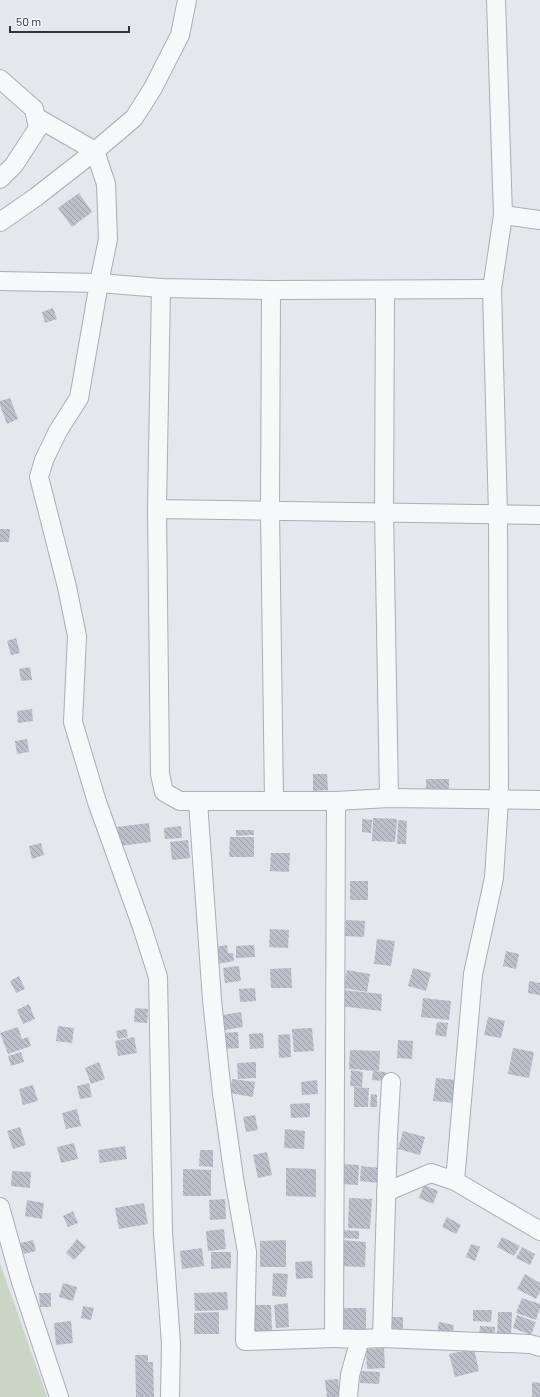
<svg xmlns="http://www.w3.org/2000/svg" width="540" height="1397" font-family="Barlow,sans-serif">
<style>
.green{fill:#c9d6c5}
.building{fill:url(#building-back-hatch)}
.lines{fill:none;stroke-linecap:round;stroke-linejoin:round}
.minor-casing{stroke:#a9aeb7;stroke-width:20}
.minor{stroke:#f7f8fa;stroke-width:18}
</style>
<defs>
<pattern id="building-back-hatch" width="6" height="6" patternUnits="userSpaceOnUse"><rect width="6" height="6" fill="#bbc0ca"/><path d="M-1 5l2 2M0 0l6 6M5-1l2 2" fill="none" stroke="#989da6"/></pattern>
</defs>
<rect width="100%" height="100%" fill="#e4e7ec"/>
<!-- green -->
<polygon class="green" points="0,1263 47,1397 0,1397"/>
<!-- building -->
<g class="building">
<polygon points="79,193 92,212 72,227 58,208"/>
<polygon points="53,308 57,319 45,323 42,312"/>
<polygon points="10,398 18,419 7,424 0,405 0,401"/>
<polygon points="0,529 10,529 9,542 0,542"/>
<polygon points="16,638 20,653 11,655 7,641"/>
<polygon points="30,667 32,680 21,681 19,669"/>
<polygon points="32,709 33,721 18,723 17,711"/>
<polygon points="27,739 29,752 17,754 15,741"/>
<polygon points="313,774 327,774 328,790 313,791"/>
<rect x="426" y="779" width="23" height="11"/>
<polygon points="373,818 397,819 395,842 372,841"/>
<polygon points="362,819 372,820 371,833 362,832"/>
<polygon points="398,820 407,821 406,844 397,844"/>
<polygon points="149,823 151,842 119,846 117,827"/>
<polygon points="181,826 182,838 165,839 164,828"/>
<polygon points="236,830 254,830 254,835 236,836"/>
<polygon points="230,837 254,837 254,857 229,857"/>
<polygon points="188,840 190,858 172,860 170,842"/>
<polygon points="41,843 44,855 32,859 29,846"/>
<polygon points="271,853 290,853 289,872 270,871"/>
<rect x="350" y="881" width="18" height="19"/>
<polygon points="346,920 365,921 364,937 345,936"/>
<polygon points="270,929 289,930 288,948 269,947"/>
<polygon points="377,939 395,941 391,966 374,964"/>
<polygon points="227,945 228,953 233,953 234,961 217,964 215,947"/>
<polygon points="254,945 255,957 236,958 236,946"/>
<polygon points="506,951 519,954 516,969 503,966"/>
<polygon points="239,966 241,981 225,983 223,968"/>
<polygon points="291,968 292,988 271,988 270,969"/>
<polygon points="413,968 431,973 426,991 408,986"/>
<polygon points="347,970 370,974 367,992 344,988"/>
<polygon points="19,976 25,989 16,993 10,981"/>
<polygon points="529,981 540,983 540,995 528,993"/>
<polygon points="255,988 256,1001 240,1002 239,989"/>
<polygon points="343,990 382,994 381,1011 341,1006"/>
<polygon points="423,998 451,1001 449,1020 421,1017"/>
<polygon points="29,1004 35,1019 23,1024 17,1010"/>
<polygon points="135,1008 148,1009 147,1023 134,1022"/>
<polygon points="241,1012 243,1027 225,1030 223,1015"/>
<polygon points="488,1017 505,1021 501,1038 484,1035"/>
<polygon points="437,1022 448,1023 446,1037 435,1035"/>
<polygon points="58,1026 74,1028 72,1043 56,1041"/>
<polygon points="18,1027 22,1039 28,1037 31,1046 8,1054 0,1033"/>
<polygon points="312,1028 314,1051 294,1052 292,1029"/>
<polygon points="126,1029 128,1037 118,1039 116,1031"/>
<polygon points="238,1032 239,1048 224,1049 223,1033"/>
<polygon points="263,1033 264,1048 250,1049 249,1034"/>
<polygon points="290,1034 291,1057 279,1058 278,1035"/>
<polygon points="134,1037 137,1053 118,1056 115,1041"/>
<polygon points="398,1040 413,1041 412,1059 397,1058"/>
<polygon points="513,1048 534,1052 529,1078 508,1074"/>
<polygon points="350,1050 380,1051 379,1071 349,1069"/>
<polygon points="21,1052 24,1062 11,1066 8,1056"/>
<polygon points="99,1062 105,1079 91,1084 85,1068"/>
<polygon points="256,1062 256,1078 238,1079 237,1063"/>
<polygon points="351,1070 363,1072 362,1087 350,1086"/>
<polygon points="373,1071 386,1072 385,1081 372,1080"/>
<polygon points="436,1078 457,1080 455,1103 433,1101"/>
<polygon points="232,1079 255,1082 253,1097 230,1093"/>
<polygon points="317,1080 318,1094 302,1095 301,1082"/>
<polygon points="89,1083 92,1097 80,1099 77,1086"/>
<polygon points="33,1085 38,1101 23,1105 19,1089"/>
<polygon points="354,1087 369,1088 368,1107 354,1107"/>
<polygon points="371,1094 377,1095 377,1107 370,1107"/>
<polygon points="310,1103 310,1117 291,1118 290,1104"/>
<polygon points="77,1109 81,1126 66,1129 62,1113"/>
<polygon points="255,1115 258,1130 246,1132 243,1117"/>
<polygon points="20,1127 26,1145 13,1149 7,1131"/>
<polygon points="285,1129 305,1131 304,1149 284,1148"/>
<polygon points="403,1131 425,1137 420,1155 398,1149"/>
<polygon points="74,1143 78,1159 61,1163 57,1147"/>
<polygon points="125,1146 127,1159 100,1163 98,1150"/>
<polygon points="200,1150 213,1150 213,1167 199,1166"/>
<polygon points="267,1152 272,1175 258,1178 253,1155"/>
<polygon points="342,1164 359,1165 358,1185 341,1184"/>
<polygon points="361,1166 381,1168 380,1183 360,1181"/>
<polygon points="286,1168 316,1169 316,1197 286,1196"/>
<polygon points="183,1169 211,1170 211,1196 183,1196"/>
<polygon points="12,1171 31,1172 30,1188 11,1186"/>
<polygon points="424,1185 438,1191 433,1204 419,1198"/>
<polygon points="349,1198 372,1199 370,1229 348,1228"/>
<polygon points="225,1199 226,1219 210,1220 209,1200"/>
<polygon points="27,1200 44,1203 42,1219 25,1216"/>
<polygon points="144,1203 148,1224 119,1229 115,1208"/>
<polygon points="73,1211 78,1223 68,1227 63,1216"/>
<polygon points="447,1217 461,1225 456,1234 442,1227"/>
<polygon points="224,1229 226,1249 208,1251 206,1231"/>
<polygon points="341,1230 359,1231 359,1239 341,1238"/>
<polygon points="502,1237 520,1246 514,1256 497,1247"/>
<polygon points="77,1239 86,1247 74,1260 66,1253"/>
<polygon points="33,1240 36,1251 24,1254 20,1243"/>
<polygon points="286,1240 286,1267 260,1267 260,1241"/>
<polygon points="340,1240 366,1242 365,1267 338,1266"/>
<polygon points="471,1244 480,1247 475,1261 466,1257"/>
<polygon points="522,1247 535,1254 530,1265 516,1258"/>
<polygon points="202,1248 204,1266 182,1269 180,1251"/>
<polygon points="211,1252 231,1252 231,1268 211,1269"/>
<polygon points="312,1261 313,1278 296,1279 295,1262"/>
<polygon points="273,1273 288,1274 286,1297 272,1296"/>
<polygon points="525,1274 540,1283 540,1292 536,1299 517,1289"/>
<polygon points="63,1283 77,1287 73,1301 59,1297"/>
<polygon points="227,1292 228,1310 195,1311 194,1293"/>
<polygon points="39,1293 51,1293 51,1307 40,1307"/>
<polygon points="522,1298 540,1304 540,1308 536,1320 516,1313"/>
<polygon points="288,1303 289,1327 276,1328 274,1305"/>
<polygon points="252,1305 271,1305 272,1332 252,1333"/>
<polygon points="83,1306 94,1308 91,1320 81,1318"/>
<polygon points="340,1308 366,1308 366,1330 339,1330"/>
<polygon points="473,1310 492,1310 491,1322 473,1321"/>
<polygon points="219,1312 219,1334 194,1334 194,1313"/>
<polygon points="498,1312 512,1312 511,1338 497,1337"/>
<polygon points="517,1315 536,1322 531,1335 513,1328"/>
<polygon points="389,1317 403,1317 403,1336 388,1336"/>
<polygon points="71,1321 73,1343 56,1345 54,1323"/>
<polygon points="439,1322 454,1325 452,1337 437,1334"/>
<polygon points="480,1326 495,1327 494,1341 479,1340"/>
<polygon points="384,1348 385,1368 367,1369 366,1349"/>
<polygon points="474,1349 479,1371 455,1377 449,1354"/>
<polygon points="135,1355 148,1355 148,1362 153,1362 154,1397 136,1397"/>
<polygon points="361,1371 380,1372 379,1384 360,1383"/>
<polygon points="338,1379 340,1397 327,1397 325,1380"/>
<polygon points="532,1382 540,1383 540,1397 532,1397"/>
</g>
<g class="lines">
<defs>
<g id="minor">
<polyline points="496,0 503,215 492,289 498,514 499,800 494,878 473,974 455,1181 540,1231"/>
<polyline points="0,79 34,109 38,128 14,165 0,179"/>
<polyline points="36,117 95,151 106,184 108,239 99,283 79,398 58,431 44,460 39,477 67,587 77,636 73,722 97,802 142,927 158,977 163,1232 171,1344 170,1397"/>
<polyline points="503,215 540,220"/>
<polyline points="0,222 36,197 95,151 134,118 153,88 180,35 187,0"/>
<polyline points="0,281 99,283 161,288 271,290 492,289"/>
<polyline points="161,288 157,509 160,774 164,792 180,801 336,801 389,798 540,800"/>
<polyline points="271,290 270,511 274,801"/>
<polyline points="385,290 384,512 389,798"/>
<polyline points="157,509 540,515"/>
<polyline points="336,801 334,1338 360,1339 382,1338 530,1344 540,1347"/>
<polyline points="198,802 212,1000 222,1093 234,1178 247,1252 245,1341 334,1338"/>
<polyline points="386,1192 431,1173 455,1181"/>
<polyline points="0,1207 21,1282 59,1397"/>
<polyline points="382,1338 388,1136 391,1082"/>
<polyline points="348,1397 350,1375 360,1339"/>
</g>
</defs>
<!-- minor casing -->
<use href="#minor" class="minor-casing"/>
<!-- minor -->
<use href="#minor" class="minor"/>
</g>
<!-- scale -->
<path d="M10 26v6h119v-6" fill="none" stroke="#2b3445" stroke-width="2"/>
<text x="16" y="26" font-size="12" fill="#2b3445" stroke="#f4f6f9" stroke-width="3" paint-order="stroke">50 m</text>
</svg>
